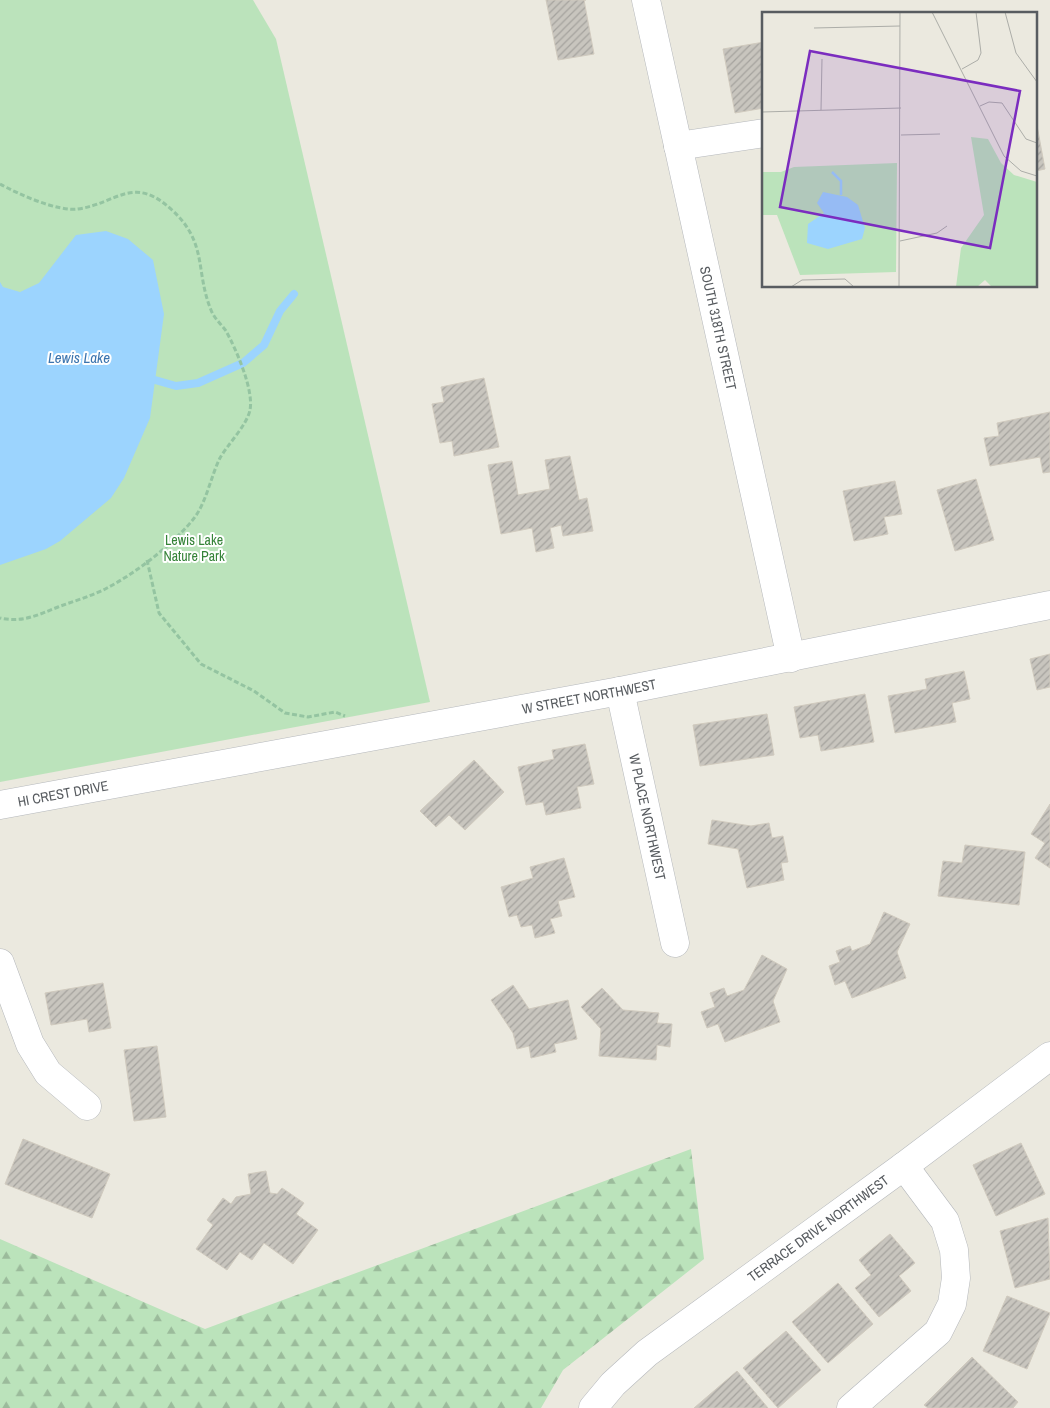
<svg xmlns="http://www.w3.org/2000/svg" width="1050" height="1408" font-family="'Archivo Narrow',sans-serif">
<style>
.forest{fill:url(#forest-firs)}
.park{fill:#bbe3bb}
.water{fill:#9cd4fe}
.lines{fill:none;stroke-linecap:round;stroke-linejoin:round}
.stream{stroke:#9cd4fe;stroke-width:8}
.building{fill:url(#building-hatch);stroke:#d0cabe}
.minor-casing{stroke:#b5b8bc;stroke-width:29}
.path{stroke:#94c4a1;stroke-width:3;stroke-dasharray:5 2.5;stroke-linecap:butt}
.minor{stroke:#fff;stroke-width:28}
.labels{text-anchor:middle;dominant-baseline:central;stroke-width:4;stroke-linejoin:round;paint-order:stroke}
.street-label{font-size:14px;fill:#585c60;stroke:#fff}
.park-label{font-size:14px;fill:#358338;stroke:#fff}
.water-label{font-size:15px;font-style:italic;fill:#3b74ae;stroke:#fff}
.inset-river{fill:none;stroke:#9cd4fe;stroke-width:2.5}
.inset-road{fill:none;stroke:#acada8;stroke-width:1}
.view{fill:#7b2cbf;fill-opacity:0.15;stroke:#7b2cbf;stroke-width:2.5}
.inset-edge{fill:none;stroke:#585c60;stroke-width:2.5}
</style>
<defs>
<pattern id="forest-firs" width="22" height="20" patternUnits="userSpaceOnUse" patternTransform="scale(1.25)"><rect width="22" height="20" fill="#bbe3bb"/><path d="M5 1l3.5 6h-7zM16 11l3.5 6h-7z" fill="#9bbb9b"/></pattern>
<pattern id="building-hatch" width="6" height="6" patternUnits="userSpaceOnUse" patternTransform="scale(1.25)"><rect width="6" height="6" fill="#c8c5be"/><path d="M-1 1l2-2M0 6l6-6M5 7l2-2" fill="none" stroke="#a5a39e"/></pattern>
</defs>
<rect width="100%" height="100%" fill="#ebe9df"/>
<!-- forest -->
<polygon class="forest" points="691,1149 704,1259 563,1370 541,1408 0,1408 0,1239 205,1329"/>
<!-- park -->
<polygon class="park" points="0,0 253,0 276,39 430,702 0,782"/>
<!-- water -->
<polygon class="water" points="106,231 128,239 153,260 164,314 150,418 124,478 111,498 60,541 46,549 0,565 0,282 3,287 20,292 39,283 76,235"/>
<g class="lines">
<!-- stream -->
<polyline class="stream" points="155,380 176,386 198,383 243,363 264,345 280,311 294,294"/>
</g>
<!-- building -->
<g class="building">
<polygon points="546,0 586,0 584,0 594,54 558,60"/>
<polygon points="764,42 764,108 735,113 723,49"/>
<polygon points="1036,120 1045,169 1036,171"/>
<polygon points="484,378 499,447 454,456 452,441 440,443 432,404 444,402 441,387"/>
<polygon points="1050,412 1050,472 1043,473 1040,457 990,466 984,438 999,436 997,423"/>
<polygon points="570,456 579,500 587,498 593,531 563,536 561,525 550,528 554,548 536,552 532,528 501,534 488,465 512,461 518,495 550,489 545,460"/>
<polygon points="976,479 994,540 955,551 937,490"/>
<polygon points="895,481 902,514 884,517 888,534 854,541 843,491"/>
<polygon points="1050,654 1050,687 1037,690 1030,659"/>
<polygon points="964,671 970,699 952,703 956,722 895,733 888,696 927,689 925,679"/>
<polygon points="865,694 874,742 821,751 818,735 800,738 794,707"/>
<polygon points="767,714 774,755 700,766 693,725"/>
<polygon points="585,744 594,784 577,787 581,808 546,815 543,802 526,805 518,767 554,759 552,750"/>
<polygon points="474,760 504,792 465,830 449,815 436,827 420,811"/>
<polygon points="1050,804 1050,868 1035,858 1045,843 1031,834"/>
<polygon points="712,820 751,826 769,823 772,838 783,836 788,862 781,863 784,880 747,888 738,849 708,844"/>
<polygon points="965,845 1025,852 1019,905 938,896 943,861 962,863"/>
<polygon points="564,858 575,897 558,901 562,916 550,919 555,933 535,938 532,925 521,927 517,915 509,917 501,887 533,878 530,867"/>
<polygon points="884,912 910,924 897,952 906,978 852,998 845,981 835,985 829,966 840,962 836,951 850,946 852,951 870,944"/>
<polygon points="762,955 787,969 773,1001 780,1022 725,1042 718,1024 707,1028 701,1012 715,1007 710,993 724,988 727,996 744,990"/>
<polygon points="103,983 111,1028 89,1032 87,1019 51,1025 45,993"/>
<polygon points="513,985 529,1009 568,1000 577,1039 554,1044 556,1052 531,1058 529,1046 517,1049 513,1033 491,1000"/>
<polygon points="602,988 623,1010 659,1013 657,1023 672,1024 670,1047 657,1045 656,1060 599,1056 601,1029 581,1007"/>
<polygon points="157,1046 166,1117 134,1121 124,1050"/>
<polygon points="23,1139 110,1174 92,1218 5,1184"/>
<polygon points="1021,1143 1045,1194 996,1216 973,1165"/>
<polygon points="266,1171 270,1193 277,1194 282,1188 304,1203 296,1214 318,1230 293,1264 264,1243 252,1260 240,1252 227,1270 196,1249 213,1225 207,1220 223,1198 231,1204 236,1197 251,1194 248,1174"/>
<polygon points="1048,1218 1050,1279 1015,1288 1000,1231"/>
<polygon points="890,1234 915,1263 899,1276 911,1291 879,1317 855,1288 871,1275 859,1260"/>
<polygon points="838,1283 873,1324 828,1363 792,1322"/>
<polygon points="1007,1296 1050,1313 1027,1369 983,1351"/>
<polygon points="786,1331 821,1370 778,1408 743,1368"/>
<polygon points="972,1357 1018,1402 1013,1408 928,1408 924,1405"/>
<polygon points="737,1371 768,1408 694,1408"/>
</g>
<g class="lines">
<defs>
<g id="minor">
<path id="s1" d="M 646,0 L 791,658"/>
<polyline points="678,146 764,133"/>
<path id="s2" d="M 620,691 L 675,943"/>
<path id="s3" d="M 0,805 L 620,691 L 1050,605"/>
<polyline points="0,963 30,1044 48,1073 87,1106"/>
<path id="s4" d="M 593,1408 L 613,1384 L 647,1353 L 904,1166 L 1050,1056"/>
<polyline points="851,1408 938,1332 952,1304 956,1278 954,1250 945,1221 904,1166"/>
</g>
</defs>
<!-- minor casing -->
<use href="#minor" class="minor-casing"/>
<!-- path -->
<g class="path">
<path d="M 0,184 C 18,194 58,212 78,209 C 118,203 133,174 172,210 C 208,243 195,271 211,310 C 214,318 221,324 226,331 C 236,349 254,390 250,410 C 247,425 228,444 220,458 C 211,476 207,500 195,517 C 175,543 136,573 107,588 C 92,596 74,601 58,607 C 38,615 22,623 0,618"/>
<polyline points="147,560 159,613 201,664 254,691 285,713 308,717 335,712 345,716"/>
</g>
<!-- minor -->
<use href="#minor" class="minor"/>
</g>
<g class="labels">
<!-- street labels -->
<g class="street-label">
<text stroke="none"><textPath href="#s1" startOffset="336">SOUTH 318TH STREET</textPath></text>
<text stroke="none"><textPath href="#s3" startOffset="599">W STREET NORTHWEST</textPath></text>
<text stroke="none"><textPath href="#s3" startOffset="64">HI CREST DRIVE</textPath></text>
<text stroke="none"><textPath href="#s2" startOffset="129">W PLACE NORTHWEST</textPath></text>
<text stroke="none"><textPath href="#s4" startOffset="289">TERRACE DRIVE NORTHWEST</textPath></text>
</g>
<!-- park labels -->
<g class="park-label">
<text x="194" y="540">Lewis Lake<tspan x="194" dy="16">Nature Park</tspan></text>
</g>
<!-- water labels -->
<g class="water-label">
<text x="79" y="357">Lewis Lake</text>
</g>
</g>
<!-- overview -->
<g transform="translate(762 12)">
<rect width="275" height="275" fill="#ebe9df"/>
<path d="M 209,125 L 226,127 L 239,151 L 252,163 L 275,170 L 275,275 L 230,275 L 223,268 L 215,275 L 194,275 L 199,236 L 222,203 Z" fill="#bbe3bb"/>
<path d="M 135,151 L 134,260 L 38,263 L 15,203 L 0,203 L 0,160 L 19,160 L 32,155 Z" fill="#bbe3bb"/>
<path d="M 61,180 L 85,185 L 96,193 L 103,216 L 100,227 L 66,237 L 45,231 L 46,212 L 62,201 L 55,191 Z" fill="#9cd4fe"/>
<path class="inset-river" d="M 70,160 L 79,169 L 79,183"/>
<path class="inset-road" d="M 170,0 L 242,144 L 259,159 L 275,164M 243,0 L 254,41 L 275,70M 52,16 L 138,14M 200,57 L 216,48 L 219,41 L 214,0M 218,94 L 227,90 L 240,91 L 264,127 L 275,131M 59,98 L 60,47M 0,100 L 139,96M 139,123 L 178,122M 138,229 L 175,221 L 185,214M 29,275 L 40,268 L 83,267 L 92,275M 137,275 L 138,0"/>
<path class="view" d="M 48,39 L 258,79 L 228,236 L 18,195 Z"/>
<rect width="275" height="275" class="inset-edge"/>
</g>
</svg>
